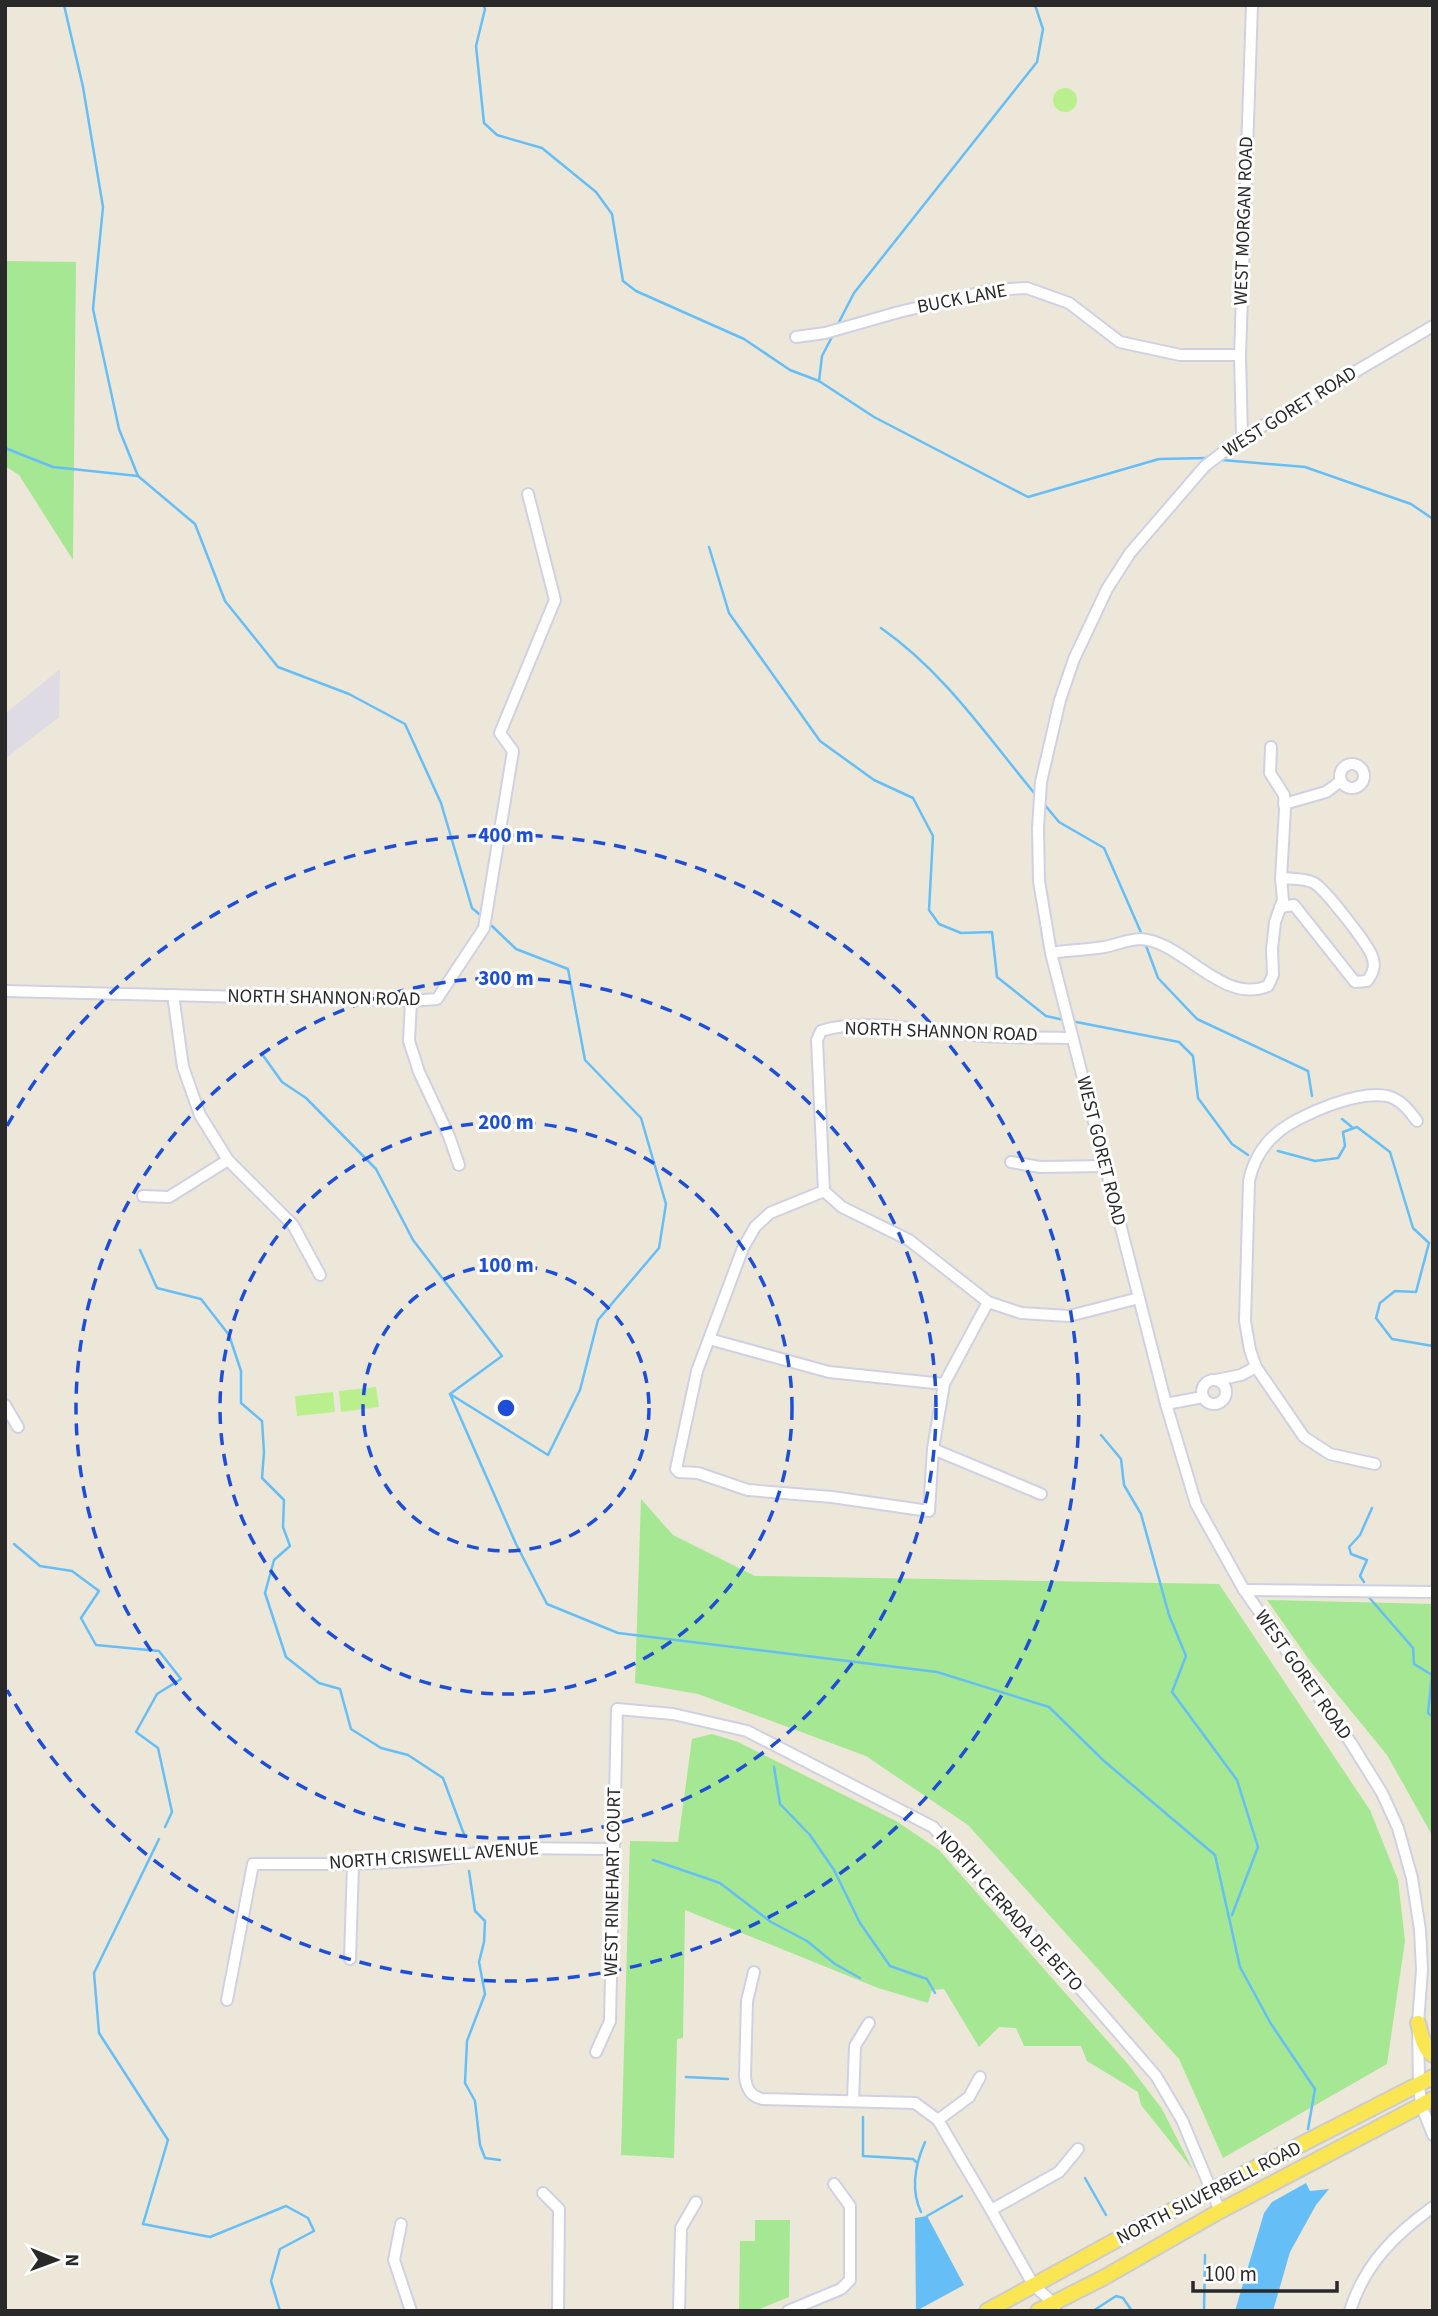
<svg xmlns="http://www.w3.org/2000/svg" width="1438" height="2316" font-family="'Source Sans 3',sans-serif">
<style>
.industrial{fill:#dfdbe4}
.green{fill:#a5e792}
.pitch{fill:#baef8d}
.water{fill:#65bff6}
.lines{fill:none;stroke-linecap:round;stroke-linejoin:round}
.stream{stroke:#65bff6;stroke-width:2.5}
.minor-casing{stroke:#cfd1e3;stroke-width:14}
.major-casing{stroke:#ccc;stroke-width:18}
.minor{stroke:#fff;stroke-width:10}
.major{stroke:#fae652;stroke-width:14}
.ring{fill:none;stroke:#1d4ed8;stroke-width:3.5;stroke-dasharray:12 9}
.labels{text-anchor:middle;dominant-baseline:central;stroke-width:6;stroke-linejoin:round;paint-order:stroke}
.street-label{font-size:19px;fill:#292929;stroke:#fff}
.centre{fill:#1d4ed8;stroke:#fff;stroke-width:3.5}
.ring-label{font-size:21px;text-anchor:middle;font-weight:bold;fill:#1d4ed8;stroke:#fff;stroke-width:6;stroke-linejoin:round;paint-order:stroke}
</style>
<rect width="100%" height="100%" fill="#ede7da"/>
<!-- industrial -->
<polygon class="industrial" points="60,669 59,717 5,759 5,714"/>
<!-- green -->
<g class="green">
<polygon points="5,261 76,262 73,560 19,475 5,466"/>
<polygon points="641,1499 673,1535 755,1576 1219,1584 1370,1810 1398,1880 1405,1941 1387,2064 1223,2158 1179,2059 968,1825 866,1756 698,1694 635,1683"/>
<polygon points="1267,1600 1433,1604 1433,1845 1432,1835 1387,1755 1310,1661"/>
<polygon points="712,1734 738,1742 896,1821 939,1850 1127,2063 1162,2109 1193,2170 1141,2105 1138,2092 1087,2061 1081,2046 1024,2046 1016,2028 999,2027 979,2047 944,1989 932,1990 928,2003 878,1988 685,1910 683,2038 677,2039 674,2158 621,2155 630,1841 678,1842 692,1739"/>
<polygon points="755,2220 790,2220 789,2297 755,2311 739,2311 740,2241 755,2241"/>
</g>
<!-- pitch -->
<g class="pitch">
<circle cx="1065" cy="100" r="12"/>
<polygon points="376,1387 379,1407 341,1412 339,1391"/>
<polygon points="333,1392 335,1412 297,1416 295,1396"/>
</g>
<!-- water -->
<g class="water">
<polygon points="1306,2183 1310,2191 1329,2189 1316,2205 1290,2252 1273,2311 1235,2311 1264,2213 1272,2202"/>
<polygon points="927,2216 964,2285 916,2311 915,2218"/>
</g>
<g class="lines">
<!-- stream -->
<g class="stream">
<polyline points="64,5 83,87 103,207 93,309 119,429 138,476"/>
<polyline points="483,5 485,9 476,46 484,123 497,135 542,148 596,192 612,214 623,281 636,291 744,339 790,370 819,381"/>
<polyline points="838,324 854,293 1037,62 1043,29 1035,5"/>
<polyline points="834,333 822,356 819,381 874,417 1028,497 1159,459 1208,458"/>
<polyline points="5,448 53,467 138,476 195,524 225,601 278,667 349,694 405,724 441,803 472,908 479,914"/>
<polyline points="1222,460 1305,467 1411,504 1433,519"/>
<polyline points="709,547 729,613 820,741 874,780 913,798 933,836 929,910 939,924 961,933 992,932 997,977 1046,1016 1064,1020"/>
<path d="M 881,628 C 944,672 987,736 1035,794"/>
<polyline points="1044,804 1059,822 1104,848 1143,937"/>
<polyline points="492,926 516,949 568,969 585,1060 641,1118 666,1204 659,1248 598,1320 580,1390 548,1455 450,1394 516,1544 547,1604 618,1633 937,1672 1049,1707 1104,1761 1215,1855 1240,1967 1271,2024 1315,2089 1308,2129"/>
<polyline points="1145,943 1158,978 1197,1019 1308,1071 1312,1096"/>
<polyline points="1071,1021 1179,1042 1193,1056 1198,1098 1232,1144 1248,1155"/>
<polyline points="262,1054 282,1082 306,1098 376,1169 413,1240 502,1356 450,1394"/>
<polyline points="1342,1119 1353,1128"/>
<polyline points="1278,1151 1315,1161 1338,1158 1345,1146 1343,1132 1357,1127 1390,1152 1413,1228 1429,1243 1416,1292 1395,1291 1380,1303 1376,1318 1392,1339 1433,1346"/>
<polyline points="140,1250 157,1288 201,1299 229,1335 241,1371 241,1403 262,1421 264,1452 262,1478 284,1500 283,1527 290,1546 274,1560 265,1593 286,1657 319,1683 340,1689 351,1729 381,1748 408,1755 443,1778 465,1837"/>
<polyline points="1101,1435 1121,1459 1124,1485 1141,1514 1169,1615 1186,1656 1172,1692 1237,1780 1258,1847 1232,1915"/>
<polyline points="14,1544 40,1566 72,1571 99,1591 81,1618 96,1645 159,1651 181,1679 157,1694 136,1732 158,1748 172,1812 165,1827"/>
<polyline points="1364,1582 1360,1576 1367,1560 1351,1554 1349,1547 1360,1535 1372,1508"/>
<polyline points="1367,1595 1413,1648 1414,1664 1432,1675 1428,1713 1433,1717"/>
<polyline points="774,1767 780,1804 810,1835 834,1870 860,1923 890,1966 927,1979 935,1993"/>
<polyline points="159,1839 94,1973 99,2033 168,2140 143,2224 210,2237 286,2206 308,2218 314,2231 280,2249 271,2281 280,2311"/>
<polyline points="653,1860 720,1883 771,1922 807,1941 835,1964 860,1978"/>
<polyline points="469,1871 475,1911 485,1921 484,1942 479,1962 485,1994 467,2041 465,2083 475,2101 480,2145 485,2158 500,2160"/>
<polyline points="686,2077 728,2079"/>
<polyline points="863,2117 863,2156 913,2159 916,2162"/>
<polyline points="1085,2178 1106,2215"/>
<path d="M 921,2212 C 910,2189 915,2165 925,2142"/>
<polyline points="927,2216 962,2196"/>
<polyline points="1093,2311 1116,2296 1123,2298 1132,2311"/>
<polyline points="1204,2311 1205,2255"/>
</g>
<defs>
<g id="minor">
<polyline points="1433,326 1242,438 1205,466 1130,553 1107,589 1074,659 1060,700 1041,782 1038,828 1039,881 1051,953 1166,1404 1196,1504 1244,1590 1351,1743 1382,1793 1398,1828 1412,1878 1420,1930 1422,1970 1418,2023 1419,2084 1421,2105 1433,2135"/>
<polyline points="796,337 825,333 899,312 991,290 1027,288 1069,303 1120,342 1180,355 1240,355"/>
<polyline points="1242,438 1240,355 1252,5"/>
<circle cx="1352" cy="776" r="12"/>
<polyline points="1284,804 1326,792 1341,781"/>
<path d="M 1280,907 L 1294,905 L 1355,982 L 1367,981 C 1373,973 1376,966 1372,956 C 1367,943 1324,888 1314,883 C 1305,878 1291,879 1281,878"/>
<path d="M 1051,953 C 1068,950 1087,950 1104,947 C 1116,945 1129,939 1141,939 C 1184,942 1222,1005 1268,986 L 1273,975 L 1272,949 L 1275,922 L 1283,900 L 1281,878 L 1285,809 L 1284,795 L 1270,773 L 1271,747"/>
<polyline points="5,991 411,1001 437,999 484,928 513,751 500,733 555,600 528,494"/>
<polyline points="173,995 183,1067 200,1115 228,1160 293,1225 320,1275"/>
<polyline points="411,1001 409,1041 419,1072 449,1136 459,1165"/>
<path d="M 1072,1038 C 1043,1037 1013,1038 984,1036 C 939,1033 863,1017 821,1031 L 817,1040 L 824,1191 L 842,1207 L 909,1240 L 988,1302 L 1021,1313 L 1069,1316 L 1139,1298"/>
<polyline points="1011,1162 1040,1167 1104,1166"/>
<polyline points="824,1191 770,1213 755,1227 743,1248 697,1371 676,1469 679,1472 698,1473 748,1490 832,1497 929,1511 933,1449 944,1384 988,1302"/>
<polyline points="143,1196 169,1197 228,1160"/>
<polyline points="709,1339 829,1372 944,1384"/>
<polyline points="1216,1380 1241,1375 1256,1367"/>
<circle cx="1214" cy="1392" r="12"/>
<polyline points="1166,1404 1203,1397"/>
<polyline points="5,1405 18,1427"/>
<polyline points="933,1449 1041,1494"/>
<path d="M 1375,1464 L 1330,1454 L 1304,1437 L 1256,1367 L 1250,1350 L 1245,1321 L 1249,1181 C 1253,1162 1261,1147 1276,1134 C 1297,1115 1366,1086 1393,1098 C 1404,1103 1410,1112 1417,1121"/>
<polyline points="1244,1590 1433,1592"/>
<polyline points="350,1959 353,1864"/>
<path d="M 754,1972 L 747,2001 L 745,2076 C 746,2088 750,2096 762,2099 L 915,2103 L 938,2120 L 991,2210"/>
<polyline points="227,2000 253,1864 353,1864 433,1860 509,1848 614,1849"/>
<polyline points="596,2052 610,2021 617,1709 673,1714 747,1731 933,1827 1064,1970 1156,2076 1182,2120 1220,2211"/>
<polyline points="853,2101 855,2046 869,2023"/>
<polyline points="938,2120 969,2097 980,2077"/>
<polyline points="543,2193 559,2209 558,2311"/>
<polyline points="401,2224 394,2260 411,2311"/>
<polyline points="679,2311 681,2228 696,2202"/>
<polyline points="788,2311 841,2289 850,2280 850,2206 834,2184"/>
<polyline points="1055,2311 1048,2298 1034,2286 991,2210 1059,2172 1078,2149"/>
<path d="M 1350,2311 C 1364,2265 1395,2234 1433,2207"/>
</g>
<g id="major">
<path d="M 1418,2023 C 1421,2033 1423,2049 1433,2055"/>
<polyline points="987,2311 1140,2227 1433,2077"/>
<polyline points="1038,2311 1103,2278 1220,2211 1433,2099"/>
</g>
</defs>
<!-- minor casing -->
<use href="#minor" class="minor-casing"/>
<!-- major casing -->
<use href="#major" class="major-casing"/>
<!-- minor -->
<use href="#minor" class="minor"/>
<!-- major -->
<use href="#major" class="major"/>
</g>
<!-- distance rings -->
<g class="ring">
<circle cx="506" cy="1408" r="143"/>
<circle cx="506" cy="1408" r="286"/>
<circle cx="506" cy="1408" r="430"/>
<path d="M7 1126A573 573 0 1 1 7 1690"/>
</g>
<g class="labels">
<!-- street labels -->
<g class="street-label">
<text transform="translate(1244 221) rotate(-88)">WEST MORGAN ROAD</text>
<text transform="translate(962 299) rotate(-11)">BUCK LANE</text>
<text transform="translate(1290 412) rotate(-32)">WEST GORET ROAD</text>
<text transform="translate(324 998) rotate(1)">NORTH SHANNON ROAD</text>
<text transform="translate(941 1032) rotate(2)">NORTH SHANNON ROAD</text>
<text transform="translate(1101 1151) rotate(76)">WEST GORET ROAD</text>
<text transform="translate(1303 1675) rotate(55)">WEST GORET ROAD</text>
<text transform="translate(434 1856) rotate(-4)">NORTH CRISWELL AVENUE</text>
<text transform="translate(613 1882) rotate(-89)">WEST RINEHART COURT</text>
<text transform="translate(1009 1911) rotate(48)">NORTH CERRADA DE BETO</text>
<text transform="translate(1209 2193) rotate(-27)">NORTH SILVERBELL ROAD</text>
</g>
</g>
<circle cx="506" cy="1408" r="10" class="centre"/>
<g class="ring-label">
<text x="506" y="842">400 m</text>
<text x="506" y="985">300 m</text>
<text x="506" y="1129">200 m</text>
<text x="506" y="1272">100 m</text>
</g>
<!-- border -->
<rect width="1438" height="2316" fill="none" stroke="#292929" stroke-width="14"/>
<!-- north arrow -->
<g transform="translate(56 2260) rotate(91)" stroke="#ffffff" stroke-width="5" paint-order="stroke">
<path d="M0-5L12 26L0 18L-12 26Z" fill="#292929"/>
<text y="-10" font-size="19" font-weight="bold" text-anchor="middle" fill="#292929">N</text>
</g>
<!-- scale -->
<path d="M1193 2281v10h144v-10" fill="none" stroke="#292929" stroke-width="3.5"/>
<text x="1204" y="2281" font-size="21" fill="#292929" stroke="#ffffff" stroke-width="5" paint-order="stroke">100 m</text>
</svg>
